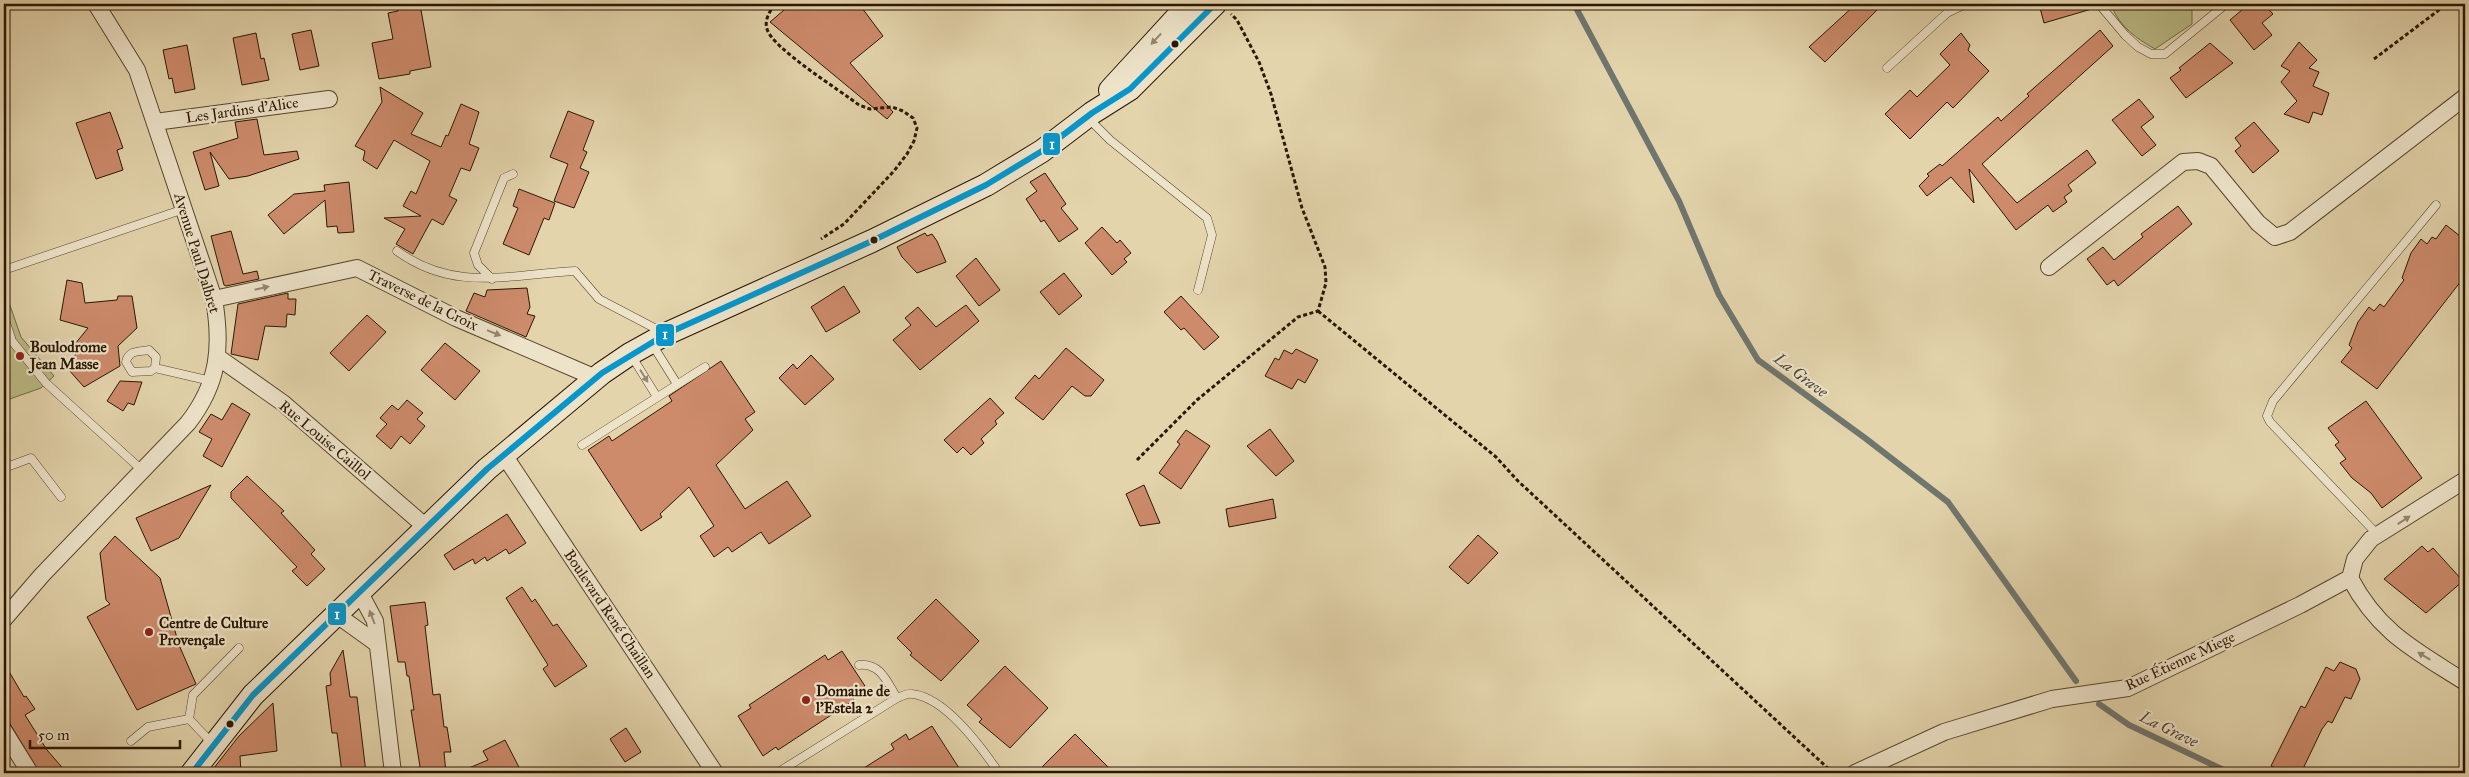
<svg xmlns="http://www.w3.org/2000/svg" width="2469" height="777" font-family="'IM FELL Great Primer',serif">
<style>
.green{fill:#babb85;stroke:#726944}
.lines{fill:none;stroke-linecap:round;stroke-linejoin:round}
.stream{stroke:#6f766e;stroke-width:6}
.building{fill:#cd8b6c;stroke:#2b1702}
.lane-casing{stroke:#59462c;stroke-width:9}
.street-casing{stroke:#59462c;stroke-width:18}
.secondary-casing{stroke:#2b1702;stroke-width:24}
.path{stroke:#2b1702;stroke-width:3;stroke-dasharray:4 2.5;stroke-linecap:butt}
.lane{stroke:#ede3c9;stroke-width:8}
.street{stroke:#ede3c9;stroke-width:16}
.secondary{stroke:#ede3c9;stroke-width:22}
.bus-1-casing{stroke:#ede3c9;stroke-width:10}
.bus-1{stroke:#0696cb;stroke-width:6}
.oneway{fill:#96876f}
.bus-dot{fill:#2b1702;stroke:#ede3c9;stroke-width:2}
.poi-dot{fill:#8f2418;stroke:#ede3c9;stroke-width:2}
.labels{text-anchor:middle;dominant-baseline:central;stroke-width:4.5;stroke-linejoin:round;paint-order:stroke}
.street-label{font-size:15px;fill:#2b1702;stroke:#ede3c9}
.poi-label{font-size:15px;font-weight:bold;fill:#2b1702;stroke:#ede3c9;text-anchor:start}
.water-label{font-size:16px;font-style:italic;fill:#4d4638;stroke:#ede3c9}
.line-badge{stroke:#ede3c9;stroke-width:2}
.badge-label{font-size:14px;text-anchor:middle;font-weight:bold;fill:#fff}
</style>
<rect width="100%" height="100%" fill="#e3d4ac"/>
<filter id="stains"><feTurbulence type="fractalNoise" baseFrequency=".004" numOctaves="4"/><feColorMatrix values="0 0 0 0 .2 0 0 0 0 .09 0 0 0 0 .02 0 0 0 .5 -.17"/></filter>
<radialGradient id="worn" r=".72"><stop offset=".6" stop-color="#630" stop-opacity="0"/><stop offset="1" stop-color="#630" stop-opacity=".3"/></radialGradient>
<!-- green -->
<g class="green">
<path d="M 2115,4 L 2197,4 L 2192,7 L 2192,24 L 2155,49 C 2137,39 2120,27 2112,7 Z"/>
<polygon points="4,288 21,337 54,376 41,388 4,401"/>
</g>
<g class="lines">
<!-- stream -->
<g class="stream">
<polyline points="1574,4 1679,201 1719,295 1758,360 1865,438 1948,502 2076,681"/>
<polyline points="2099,704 2129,725 2230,773"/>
</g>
</g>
<!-- building -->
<g class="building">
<polygon points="396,4 420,4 431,67 410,71 410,74 379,79 372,43 393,39 388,13 398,11"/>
<polygon points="791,4 859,4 883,36 850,63 893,112 887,119 770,22"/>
<polygon points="1856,4 1883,4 1825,62 1809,47"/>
<polygon points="2039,4 2094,4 2095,8 2044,23"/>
<polygon points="2249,4 2264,4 2273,14 2262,23 2272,35 2254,50 2230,20"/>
<polygon points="311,30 319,66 300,70 292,34"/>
<polygon points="2100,30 2113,46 1982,164 2017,203 2087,150 2096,163 2068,185 2072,191 2064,197 2067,202 2053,212 2048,205 2016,230 1969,169 1974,203 1951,177 1927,196 1919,186 1929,176 1927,174 1940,164 1942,166 1998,117 2001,121 2029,96 2027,94"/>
<polygon points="256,33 261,59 264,58 269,80 242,85 233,38"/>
<polygon points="1961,33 1970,45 1968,50 1989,71 1953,108 1947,102 1910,139 1885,114 1910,90 1917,97 1950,65 1940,54"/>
<polygon points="2299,42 2317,60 2309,68 2319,72 2313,86 2329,93 2322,115 2313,112 2309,123 2284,114 2297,101 2281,82 2290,71 2281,66"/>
<polygon points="2210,43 2233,63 2186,98 2170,78 2181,70 2179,68"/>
<polygon points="187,45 195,89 175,93 172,78 169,79 163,50"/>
<polygon points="380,87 423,113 411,134 441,147 446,135 448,136 461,104 479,112 469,144 479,148 470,171 461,168 449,196 457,200 443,225 432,219 413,254 396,244 405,229 384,218 421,216 403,206 411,191 416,194 430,161 394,140 377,169 363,160 365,151 355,146 382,102"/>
<polygon points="2139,99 2154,117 2141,127 2156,145 2142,156 2112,120"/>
<polygon points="568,111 594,121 583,150 587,152 580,168 589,172 574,208 554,201 568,164 550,157"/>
<polygon points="110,112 123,148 117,150 123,170 96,179 76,123"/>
<polygon points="257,119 264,155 297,151 299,159 248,176 229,179 210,152 219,186 205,190 193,152 238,138 235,122"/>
<polygon points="2254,122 2279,151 2253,173 2235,151 2241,146 2235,138"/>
<polygon points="1045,173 1066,204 1061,208 1078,229 1059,242 1044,220 1041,222 1026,199 1037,191 1030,182"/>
<polygon points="349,182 354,232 338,233 337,226 327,227 325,200 284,234 268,215 294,194 325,191 324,185"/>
<polygon points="519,189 555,203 549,220 544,218 529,255 503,244 518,208 513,206"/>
<polygon points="2178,206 2192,224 2118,286 2114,280 2107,285 2087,259 2103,247 2114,260 2143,237 2141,234"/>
<polygon points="2446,225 2465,240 2465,276 2377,389 2341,362 2352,348 2349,345 2358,322 2369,307 2374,311 2380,304 2384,307 2404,280 2402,278 2411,253 2421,239 2427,244 2432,237 2436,239"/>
<polygon points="1102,227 1117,243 1120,240 1131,253 1124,259 1127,262 1112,275 1085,243"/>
<polygon points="231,231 243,274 257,271 259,279 226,286 224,285 211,236"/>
<polygon points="925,233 927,236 932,234 937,241 946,262 917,273 902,257 897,247"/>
<polygon points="976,258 1000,290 979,306 956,276"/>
<polygon points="1064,273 1082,296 1059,315 1040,292"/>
<polygon points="67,280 82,283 85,303 117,300 118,296 132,296 137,328 118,346 120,366 84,387 68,369 75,363 75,344 88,328 60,320"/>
<polygon points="844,286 860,312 826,332 811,307"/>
<polygon points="527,288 530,307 527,314 535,316 526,337 466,311 474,293 485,297 487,290"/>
<polygon points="288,293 288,299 296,299 295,315 287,314 286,327 265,326 258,360 231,354 238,304"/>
<polygon points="1181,296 1219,337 1204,350 1184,328 1181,330 1164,312"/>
<polygon points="966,305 979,321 920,370 893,340 911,325 905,318 918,307 936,327"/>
<polygon points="367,315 386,332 349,371 330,353"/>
<polygon points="445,343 480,371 455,400 421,370"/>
<polygon points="1066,348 1104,380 1091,396 1085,396 1072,386 1043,420 1015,398 1035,375 1039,379"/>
<polygon points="1296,349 1318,360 1305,383 1298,379 1292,389 1265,376 1275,358 1279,360 1284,350 1292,354"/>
<polygon points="811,355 834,379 805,405 779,378 793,364 797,369"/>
<polygon points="721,361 755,412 745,419 753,430 716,465 745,509 787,481 811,516 769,544 761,532 732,552 728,547 714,557 700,536 714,526 689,487 660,514 662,517 641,531 588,450 609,436 612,441 672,401 669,396"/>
<polygon points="120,381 142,382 134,405 128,403 123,411 107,401"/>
<polygon points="990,398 1004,413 995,421 997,424 981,439 984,443 971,455 963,447 957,453 944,440"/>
<polygon points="407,400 423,413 417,419 425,426 410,444 401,436 391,449 376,436 387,424 380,418 392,405 398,410"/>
<polygon points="2366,401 2422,478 2382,508 2371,493 2352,478 2340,463 2346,459 2335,445 2339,442 2328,428"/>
<polygon points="232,403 250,414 222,467 203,456 212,439 199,432 211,414 222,420"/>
<polygon points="1270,429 1294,461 1276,476 1247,446"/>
<polygon points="1186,430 1210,446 1181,489 1159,473 1180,444 1177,442"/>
<polygon points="247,476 284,511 281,513 315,550 311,554 325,569 307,586 292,571 297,567 231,498 231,492"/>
<polygon points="211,485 179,538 151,551 136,518"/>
<polygon points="1144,485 1160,523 1140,526 1126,494"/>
<polygon points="1273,499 1276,518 1229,527 1226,509"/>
<polygon points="507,514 526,543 509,554 506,549 487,561 485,557 475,564 473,559 454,570 444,555"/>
<polygon points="1478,535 1498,553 1468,584 1449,567"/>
<polygon points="115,536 160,578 179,645 196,684 137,710 87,617 110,604 106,600 100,553"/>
<polygon points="2422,546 2428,552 2433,548 2463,581 2426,613 2384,579"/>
<polygon points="522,587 532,602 535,599 553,626 557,624 587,666 555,687 543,669 548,665 506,598"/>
<polygon points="936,599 979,641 941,681 910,655 912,653 897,638"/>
<polygon points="425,602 428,625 425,626 433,695 440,694 444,727 447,727 451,752 444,752 446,773 421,773 411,710 414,710 409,676 407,676 405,662 398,662 390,606"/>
<polygon points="343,650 350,697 357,697 366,773 342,773 337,733 332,733 326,686 331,685 330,673"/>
<polygon points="842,651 865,686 851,695 854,700 778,750 776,747 763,756 738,716 751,708 749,705 825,655 828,660"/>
<polygon points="2340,662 2356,669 2360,679 2351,699 2345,697 2332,723 2328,721 2322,729 2301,773 2286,773 2271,766 2301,706 2305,708 2326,667 2334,671"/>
<polygon points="4,663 24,697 26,696 35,709 25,715 47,750 67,773 40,773 4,714"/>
<polygon points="1005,666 1048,708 1010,748 979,722 982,719 967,705"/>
<polygon points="273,703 277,751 240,756 241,773 210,773 239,736"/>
<polygon points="932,726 959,768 949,773 856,773 894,749 891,744 906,734 909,740"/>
<polygon points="626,728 641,752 625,762 610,739"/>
<polygon points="1075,734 1114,773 1036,773"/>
<polygon points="505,740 522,773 457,773 488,760 483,751"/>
</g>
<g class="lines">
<defs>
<g id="lane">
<polyline points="2099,4 2125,35 2138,47 2151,54 2165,54 2226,4"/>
<polyline points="1887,68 1947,13 1966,4"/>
<polyline points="1088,118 1110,140 1207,218 1212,235 1198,290"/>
<path d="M 397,251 C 455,293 510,274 575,271 L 599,299 L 662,332"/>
<polyline points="4,270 184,209"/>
<polyline points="492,279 478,265 474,253 504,178 513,174"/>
<polyline points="4,317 12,341 46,383 143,471"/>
<polyline points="652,344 677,384"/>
<polyline points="631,355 657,397"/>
<path d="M 155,368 L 151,371 L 132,372 L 126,362 C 129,350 137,352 149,350 L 156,357 L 155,368 L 211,381"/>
<polyline points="582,445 705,367"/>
<polyline points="4,468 31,458 61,497"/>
<polyline points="2378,535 2270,422 2267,416 2273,401 2436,205"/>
<path d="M 859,665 C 881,663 887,682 897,698"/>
<polyline points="131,741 148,727 189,719"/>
<polyline points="212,743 189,719 193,695 239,648"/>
<path d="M 777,773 L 897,698 C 902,696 908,693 912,694 C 945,697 982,748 999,773"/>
</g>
<g id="street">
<polyline points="155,122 329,99"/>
<polyline points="2049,267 2183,162 2198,161 2211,166 2258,223 2275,237 2290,232 2465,97"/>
<polyline points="214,299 357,268 456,318 596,378"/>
<polyline points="219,358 283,403 426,527"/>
<polyline points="504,455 715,773"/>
<path d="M 2350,578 C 2379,633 2415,650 2465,682"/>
<polyline points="360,593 375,621 393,773"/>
<polyline points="337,615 376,643"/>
<path d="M 4,619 L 42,575 L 188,423 C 219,383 222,347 214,299 L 137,70 L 96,4"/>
<polyline points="4,731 30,773"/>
<polyline points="1855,773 1944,732 2052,699 2128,688 2300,605 2350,578 2355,559 2371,539 2465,480"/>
</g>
<g id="secondary">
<polyline points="1110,90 1189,4"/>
<polyline points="192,773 253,695 487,469 602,373 630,354 666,334 872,241 986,185 1042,151 1092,113 1130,89 1215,4"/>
</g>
</defs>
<!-- lane casing -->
<use href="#lane" class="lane-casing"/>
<!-- street casing -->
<use href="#street" class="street-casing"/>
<!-- secondary casing -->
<use href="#secondary" class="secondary-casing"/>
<!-- path -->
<g class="path">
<path d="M 774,4 C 770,12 764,20 767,29 C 772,48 841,91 859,105 L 870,109 L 892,107 L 903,111 L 913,118 L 917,128 L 914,141 L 907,154 L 894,171 L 844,224 L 821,239"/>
<polyline points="2374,59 2447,4"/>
<polyline points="1318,311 1496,457 1518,481 1833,773"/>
<polyline points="1137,460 1197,400 1298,317 1318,311 1326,283 1325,267 1302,208 1271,94 1259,62 1237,20 1231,14"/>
</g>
<!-- lane -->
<use href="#lane" class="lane"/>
<!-- street -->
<use href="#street" class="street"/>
<!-- secondary -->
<use href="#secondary" class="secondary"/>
<defs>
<polyline id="bus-1" points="192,773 253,695 487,469 602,373 666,334 872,241 986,185 1042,151 1092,113 1130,89 1215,4"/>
</defs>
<!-- bus-1 casing -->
<use href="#bus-1" class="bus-1-casing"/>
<!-- bus-1 -->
<use href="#bus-1" class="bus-1"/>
</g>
<!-- one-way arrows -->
<defs><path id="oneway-solid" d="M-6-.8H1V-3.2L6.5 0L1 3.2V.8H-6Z" transform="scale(1.25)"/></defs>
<g class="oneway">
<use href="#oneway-solid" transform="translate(1156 39) rotate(133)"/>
<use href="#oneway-solid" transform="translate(262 288) rotate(-13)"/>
<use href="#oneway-solid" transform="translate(494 333) rotate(22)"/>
<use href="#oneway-solid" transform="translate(644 376) rotate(58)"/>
<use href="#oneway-solid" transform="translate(2404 520) rotate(-33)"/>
<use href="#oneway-solid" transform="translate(372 617) rotate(-111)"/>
<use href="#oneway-solid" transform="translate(2424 656) rotate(-149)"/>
</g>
<!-- markers -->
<g class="bus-dot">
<circle cx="1175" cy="44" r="4.5"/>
<circle cx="874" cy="240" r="4.5"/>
<circle cx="230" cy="724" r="4.5"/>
</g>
<g class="poi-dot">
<circle cx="20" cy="356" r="5"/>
<circle cx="149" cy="632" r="5"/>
<circle cx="806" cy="700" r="5"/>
</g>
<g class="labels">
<!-- street labels -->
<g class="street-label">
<text transform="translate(242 110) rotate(-8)">Les Jardins d'Alice</text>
<text transform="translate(197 253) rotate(73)">Avenue Paul Dalbret</text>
<text transform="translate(423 300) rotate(26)">Traverse de la Croix</text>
<text transform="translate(325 440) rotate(40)">Rue Louise Caillol</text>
<text transform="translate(610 614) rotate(56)">Boulevard René Chaillan</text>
<text transform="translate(2180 661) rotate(-25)">Rue Étienne Miege</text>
</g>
<!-- poi labels -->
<g class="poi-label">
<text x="30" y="347">Boulodrome<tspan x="30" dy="17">Jean Masse</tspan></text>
<text x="159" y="623">Centre de Culture<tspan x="159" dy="17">Provençale</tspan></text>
<text x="816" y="691">Domaine de<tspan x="816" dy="17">l'Estela 2</tspan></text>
</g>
<!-- water labels -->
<g class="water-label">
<text transform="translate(1801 375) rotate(37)">La Grave</text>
<text transform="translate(2169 729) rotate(26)">La Grave</text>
</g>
</g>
<g class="line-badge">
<rect x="1042" y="132" width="19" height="24" rx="5" fill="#0696cb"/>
<rect x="655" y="323" width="20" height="24" rx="5" fill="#0696cb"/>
<rect x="327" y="602" width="20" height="24" rx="5" fill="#0696cb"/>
</g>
<g class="badge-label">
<text x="1052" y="149">1</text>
<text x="665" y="339">1</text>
<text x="337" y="619">1</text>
</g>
<!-- margin -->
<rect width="2469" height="777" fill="none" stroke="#e3d4ac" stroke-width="20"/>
<rect x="5" y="5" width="2459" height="767" fill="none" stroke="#2b1702" stroke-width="2.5"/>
<rect x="10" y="10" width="2449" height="757" fill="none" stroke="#2b1702"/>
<!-- scale -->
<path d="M30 740v8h150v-8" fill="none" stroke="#2b1702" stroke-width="2.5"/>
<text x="38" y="740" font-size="15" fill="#2b1702" stroke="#ede3c9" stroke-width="4" paint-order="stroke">50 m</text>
<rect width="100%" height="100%" filter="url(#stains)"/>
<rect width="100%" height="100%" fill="url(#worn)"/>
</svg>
